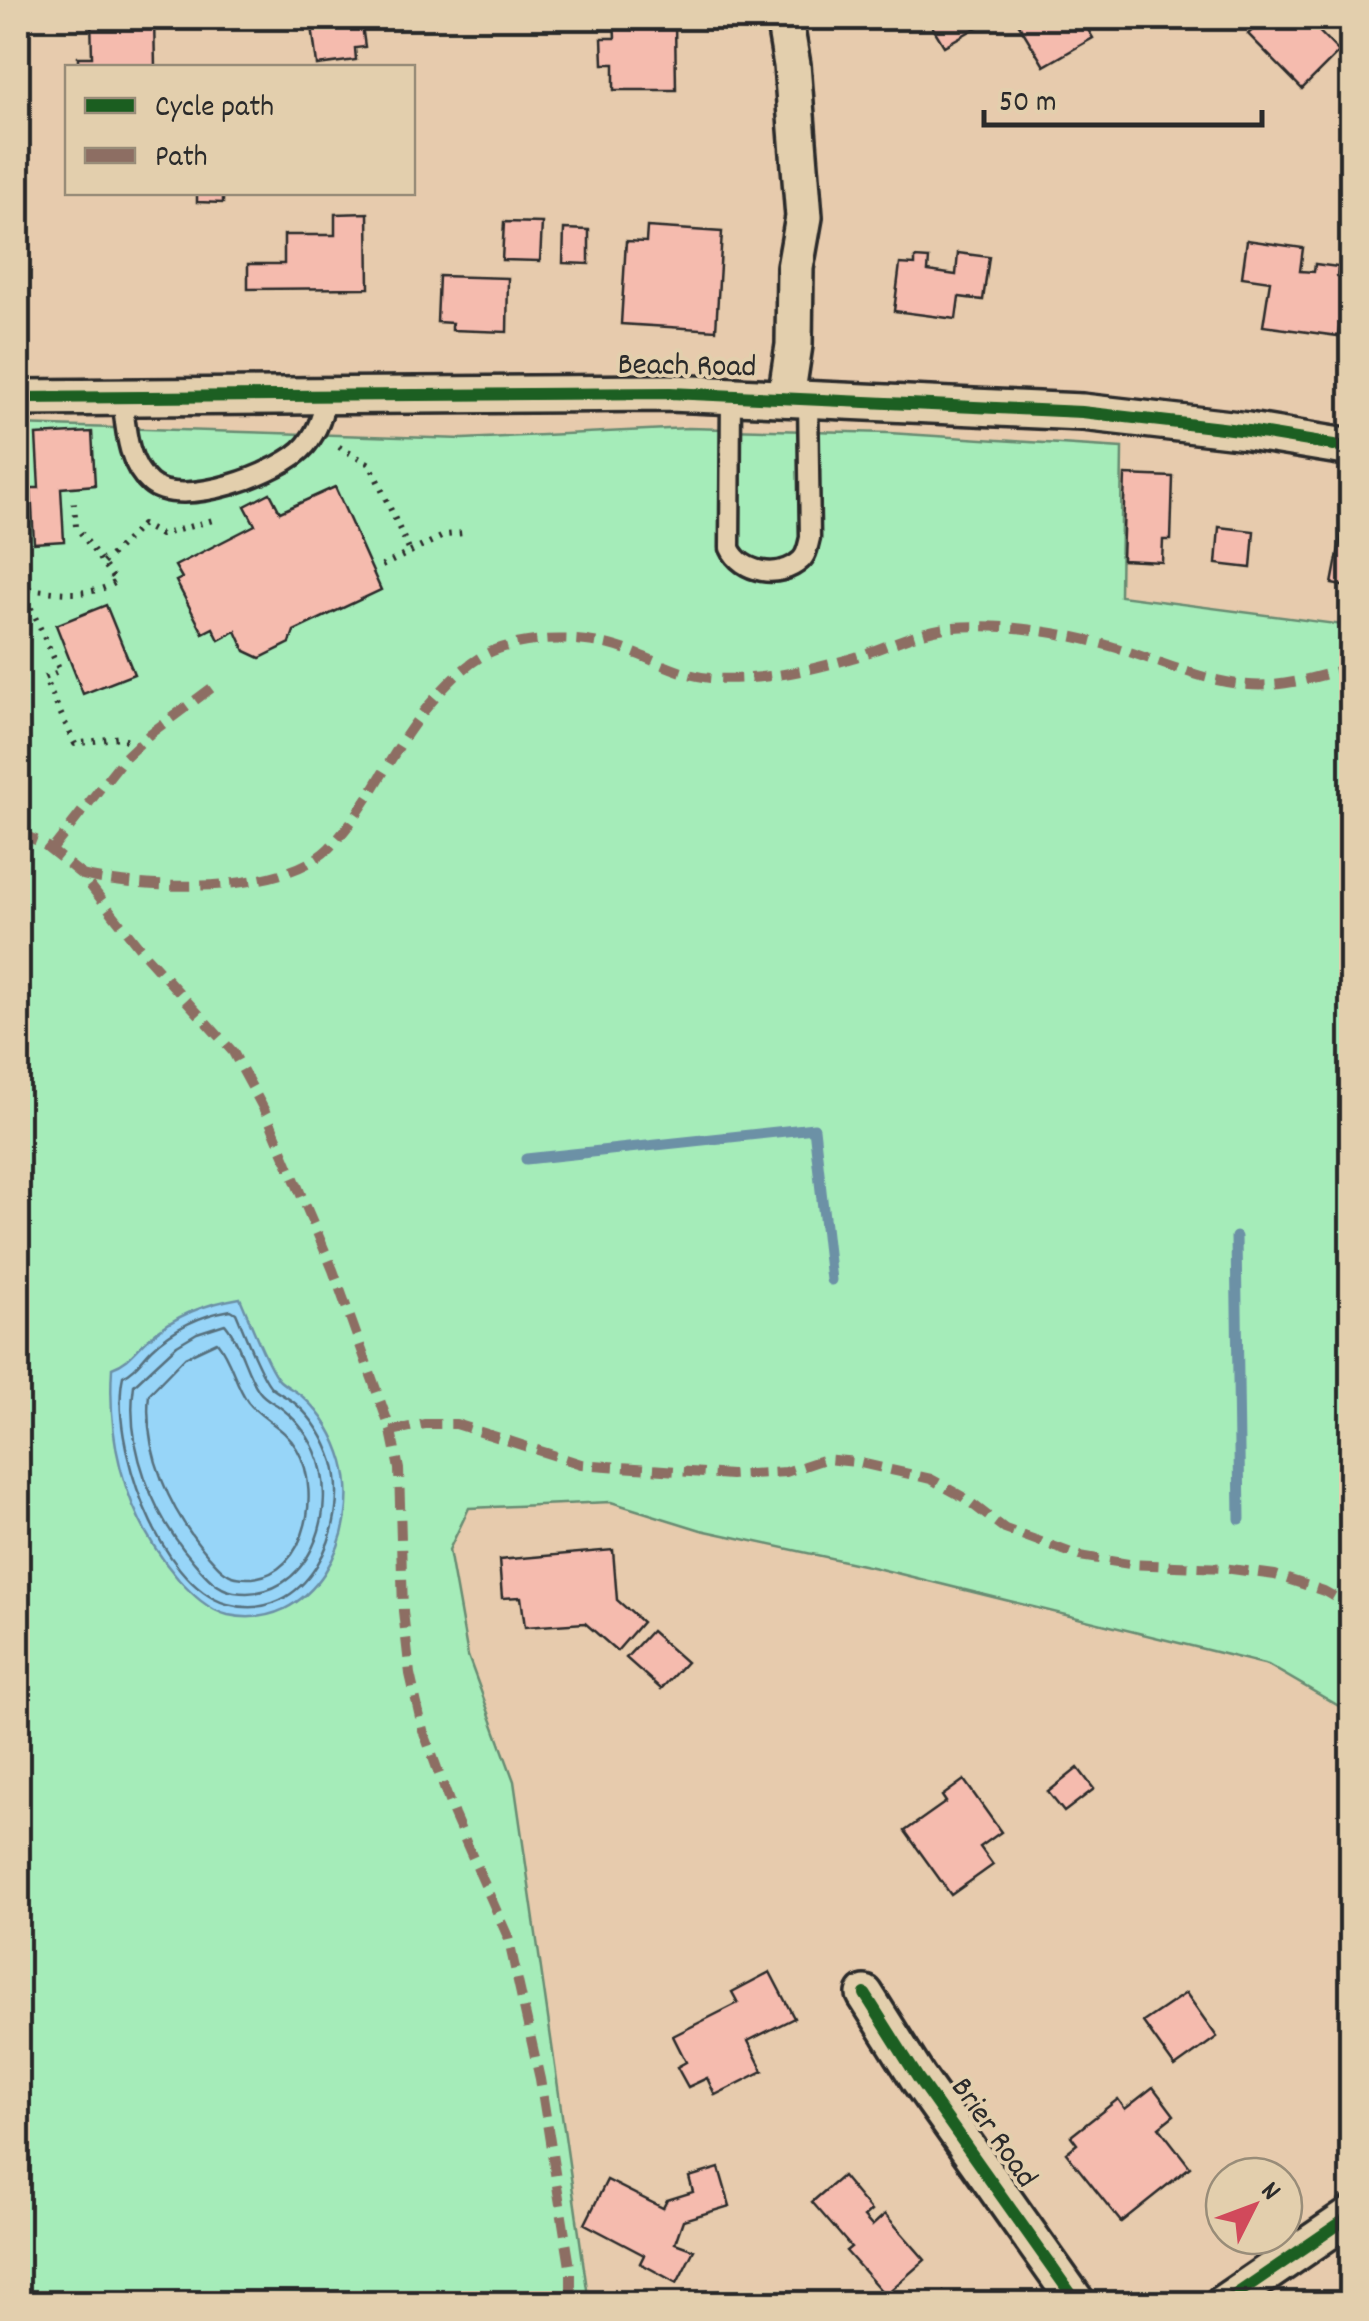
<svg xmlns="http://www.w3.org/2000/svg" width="1369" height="2321" font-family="Dekko,sans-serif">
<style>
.green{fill:#a5ecb9;stroke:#688c72;stroke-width:2.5}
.water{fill:#97d5f8;stroke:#6c91a6;stroke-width:2.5}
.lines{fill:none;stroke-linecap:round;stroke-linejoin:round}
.shore{stroke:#566f7d;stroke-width:2.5}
.stream{stroke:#6c91a6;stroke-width:11}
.building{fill:#f5bbae;stroke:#2b2b2b;stroke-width:2.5}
.service-casing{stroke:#2b2b2b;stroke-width:25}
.minor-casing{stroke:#2b2b2b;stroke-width:42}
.path{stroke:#2b2b2b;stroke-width:6;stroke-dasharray:2.5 8;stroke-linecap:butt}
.service{stroke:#e3cfad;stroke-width:18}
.minor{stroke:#e3cfad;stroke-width:35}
.quiet{stroke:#8d6e63;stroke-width:10;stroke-dasharray:20 10;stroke-linecap:butt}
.cycleway-casing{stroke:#e3cfad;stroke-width:19}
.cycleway{stroke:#1b5e20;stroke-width:12}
.labels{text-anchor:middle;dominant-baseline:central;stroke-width:8;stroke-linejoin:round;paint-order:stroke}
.street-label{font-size:32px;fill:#2b2b2b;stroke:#e3cfad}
</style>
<rect width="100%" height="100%" fill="#e7cbad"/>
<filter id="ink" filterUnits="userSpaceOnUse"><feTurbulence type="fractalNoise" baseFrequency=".01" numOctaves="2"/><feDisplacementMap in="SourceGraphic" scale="20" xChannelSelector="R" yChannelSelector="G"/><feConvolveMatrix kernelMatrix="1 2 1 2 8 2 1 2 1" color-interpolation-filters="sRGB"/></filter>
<g filter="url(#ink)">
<!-- green -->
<polygon class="green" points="18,425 463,439 688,428 889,433 1122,448 1120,596 1351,626 1351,1713 1268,1665 872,1567 701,1530 611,1502 469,1508 449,1550 468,1656 514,1781 589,2303 18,2304"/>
<!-- water -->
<path class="water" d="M 240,1298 C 248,1316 268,1369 279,1380 C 286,1387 297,1391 304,1398 C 323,1415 336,1438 343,1462 C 363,1534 313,1633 228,1615 C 208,1610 192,1594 179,1580 C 127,1519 107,1448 112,1368 C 129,1362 135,1351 148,1339 C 175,1315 205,1304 240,1298 Z"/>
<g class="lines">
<!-- shore -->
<g class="shore">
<path d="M 231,1310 L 236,1313 C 243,1329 261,1378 272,1388 C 279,1394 290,1398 297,1405 C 314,1420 326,1441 333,1462 C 351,1527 307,1626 227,1604 C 158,1584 109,1440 123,1376 C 136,1370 142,1359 152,1349 C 174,1328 201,1315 231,1310 Z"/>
<path d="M 225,1324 C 241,1343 245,1371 259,1391 C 264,1398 270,1401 277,1405 C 293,1416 307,1433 315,1451 C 341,1509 309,1604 234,1592 C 216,1589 204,1574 193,1561 C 153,1515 125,1446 134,1385 L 177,1345 L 197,1333 Z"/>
<path d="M 217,1342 C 231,1359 235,1384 248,1402 C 262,1420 284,1426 297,1449 C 324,1495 304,1589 236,1577 C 224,1575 215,1563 207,1554 C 170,1511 143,1452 149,1394 L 185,1357 Z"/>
</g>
<!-- stream -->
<g class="stream">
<polyline points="526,1159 814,1128 831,1280"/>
<polyline points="1236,1237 1240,1519"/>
</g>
</g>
<!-- building -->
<g class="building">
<polygon points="91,18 154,18 155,68 78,68 78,57 92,57"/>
<polygon points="311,18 361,18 365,47 355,48 356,60 317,65"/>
<polygon points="927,18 993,18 944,46"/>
<polygon points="1015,18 1081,18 1093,38 1044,66"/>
<polygon points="1266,18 1306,18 1339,52 1302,89 1248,34"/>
<polygon points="675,20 676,90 614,90 614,64 603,64 602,38 615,38 614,21"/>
<polygon points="197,192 223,192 223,203 197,202"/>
<polygon points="368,213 369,288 248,289 248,264 284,264 284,235 335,235 335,214"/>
<polygon points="504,222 542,223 540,261 502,260"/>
<polygon points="647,227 722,232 716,330 621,324 626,241 646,242"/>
<polygon points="564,229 589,230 589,264 563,263"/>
<polygon points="1247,240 1303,248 1300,271 1314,272 1315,264 1338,267 1337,276 1346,277 1338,336 1263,326 1270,281 1242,277"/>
<polygon points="958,253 989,257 983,300 959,297 956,319 894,311 900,264 915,265 915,258 929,259 928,271 956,275"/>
<polygon points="439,276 508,278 507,332 452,330 452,323 437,322"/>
<polygon points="92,432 95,485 61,488 64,541 34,543 31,488 39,488 36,435"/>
<polygon points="1125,475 1173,477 1171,540 1163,540 1162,562 1122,560"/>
<polygon points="335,487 381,590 294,631 290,643 260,658 245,651 236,631 219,640 213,628 203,633 176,581 182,578 175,566 255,525 245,506 270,493 280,512"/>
<polygon points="1344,522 1352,524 1352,588 1332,584"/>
<polygon points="1219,527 1254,531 1251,568 1216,564"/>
<polygon points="106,605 134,674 83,694 56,625"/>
<polygon points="613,1550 617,1600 642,1622 617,1651 585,1623 525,1627 521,1597 502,1598 499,1560"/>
<polygon points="651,1631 686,1662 661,1689 626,1658"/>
<polygon points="1078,1768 1094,1789 1064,1812 1048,1792"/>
<polygon points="964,1780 1001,1832 980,1847 993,1865 951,1895 905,1831 946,1802 942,1796"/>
<polygon points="770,1972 794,2018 748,2041 763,2071 715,2095 707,2078 688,2087 677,2067 686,2062 673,2036 738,2003 732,1992"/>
<polygon points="1186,1993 1217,2037 1175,2067 1143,2022"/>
<polygon points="1153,2087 1174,2115 1159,2127 1190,2167 1121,2222 1066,2153 1077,2144 1071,2136 1118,2099 1125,2109"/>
<polygon points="719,2168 730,2206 683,2220 675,2243 694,2250 677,2283 640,2263 644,2255 585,2224 607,2180 663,2208 667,2200 693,2192 689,2177"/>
<polygon points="842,2176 871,2211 864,2217 872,2226 885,2214 925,2260 885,2295 846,2251 851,2247 812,2202"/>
</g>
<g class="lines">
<defs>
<g id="service">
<path d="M 731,396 L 730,548 C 741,573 780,580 801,560 C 807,555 808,545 810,538 L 808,399"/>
<path d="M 122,397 C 126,427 126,462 150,483 C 180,510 283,473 306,445 C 318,430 324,415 325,396"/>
</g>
<g id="minor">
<polyline points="784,18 792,65 804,217 795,268 794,345 786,398"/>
<polyline points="18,398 670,393 1082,412 1248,431 1352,448"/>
<polyline points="865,1994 918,2078 1078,2304"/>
<polyline points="1222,2304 1352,2215"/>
</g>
</defs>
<!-- service casing -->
<use href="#service" class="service-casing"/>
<!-- minor casing -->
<use href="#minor" class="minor-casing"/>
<!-- path -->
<g class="path">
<polyline points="339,447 370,464 410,552"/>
<polyline points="103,563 142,525 161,535 216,519"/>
<polyline points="382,566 445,535 464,533"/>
<path d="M 19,588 C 51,591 86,600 116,582 L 76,526 L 73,496"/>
<polyline points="22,589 60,671 44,678 75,744 120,737 137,746"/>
</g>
<!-- service -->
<use href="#service" class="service"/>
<!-- minor -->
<use href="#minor" class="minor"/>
<!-- quiet -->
<g class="quiet">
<polyline points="18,833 41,842 82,875 146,956 233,1052 268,1117 333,1270 391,1431 399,1469 403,1611 410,1674 423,1730 454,1815 508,1937 540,2079 571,2273 571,2304"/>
<polyline points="51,851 124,758 151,733 213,687"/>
<path d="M 82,875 C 143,890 281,896 329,848 C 367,810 390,753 424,711 C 443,688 468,659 498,649 C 533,637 575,637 610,645 C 646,654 672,674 710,678 C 755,682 809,671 852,658 C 885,648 918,630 953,627 C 1006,623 1067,633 1117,648 C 1166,663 1219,689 1271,685 C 1298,683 1326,674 1352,667"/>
<polyline points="391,1431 425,1424 456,1424 581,1464 731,1475 786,1472 825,1459 856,1462 931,1479 963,1497 1005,1529 1080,1556 1129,1564 1224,1568 1275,1575 1324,1591 1352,1607"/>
</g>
<defs>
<g id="cycleway">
<polyline points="18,398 670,393 1082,412 1248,431 1352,448"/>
<polyline points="865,1994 918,2078 1078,2304"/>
<polyline points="1222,2304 1352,2215"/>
</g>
</defs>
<!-- cycleway casing -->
<use href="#cycleway" class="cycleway-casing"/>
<!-- cycleway -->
<use href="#cycleway" class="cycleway"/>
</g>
</g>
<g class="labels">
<!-- street labels -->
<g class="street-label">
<text transform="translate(687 368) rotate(1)">Beach Road</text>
<text transform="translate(992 2134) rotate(55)">Brier Road</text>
</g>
</g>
<!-- margin -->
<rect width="1369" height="2321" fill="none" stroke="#e3cfad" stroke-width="60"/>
<rect x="30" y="30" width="1309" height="2261" fill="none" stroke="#2b2b2b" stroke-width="4" filter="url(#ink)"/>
<!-- legend -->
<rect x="65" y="65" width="350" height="130" fill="#e3cfad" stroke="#998d79" stroke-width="2.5"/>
<rect x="85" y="98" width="50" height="15" fill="#1b5e20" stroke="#998d79" stroke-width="2.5"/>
<text x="155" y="115" font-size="30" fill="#2b2b2b">Cycle path</text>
<rect x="85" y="148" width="50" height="15" fill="#8d6e63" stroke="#998d79" stroke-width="2.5"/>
<text x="155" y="165" font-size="30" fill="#2b2b2b">Path</text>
<!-- north arrow -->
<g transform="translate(1254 2206) rotate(48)"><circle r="48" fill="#e3cfad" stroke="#998d79" stroke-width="2.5"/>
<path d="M0-8L18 38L0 25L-18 38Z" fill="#d1495b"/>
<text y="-15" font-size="28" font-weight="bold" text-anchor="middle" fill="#2b2b2b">N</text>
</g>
<!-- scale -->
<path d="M984 110v15h278v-15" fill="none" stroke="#2b2b2b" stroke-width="5"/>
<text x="999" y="110" font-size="30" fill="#2b2b2b" stroke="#e3cfad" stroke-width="8" paint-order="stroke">50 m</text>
</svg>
